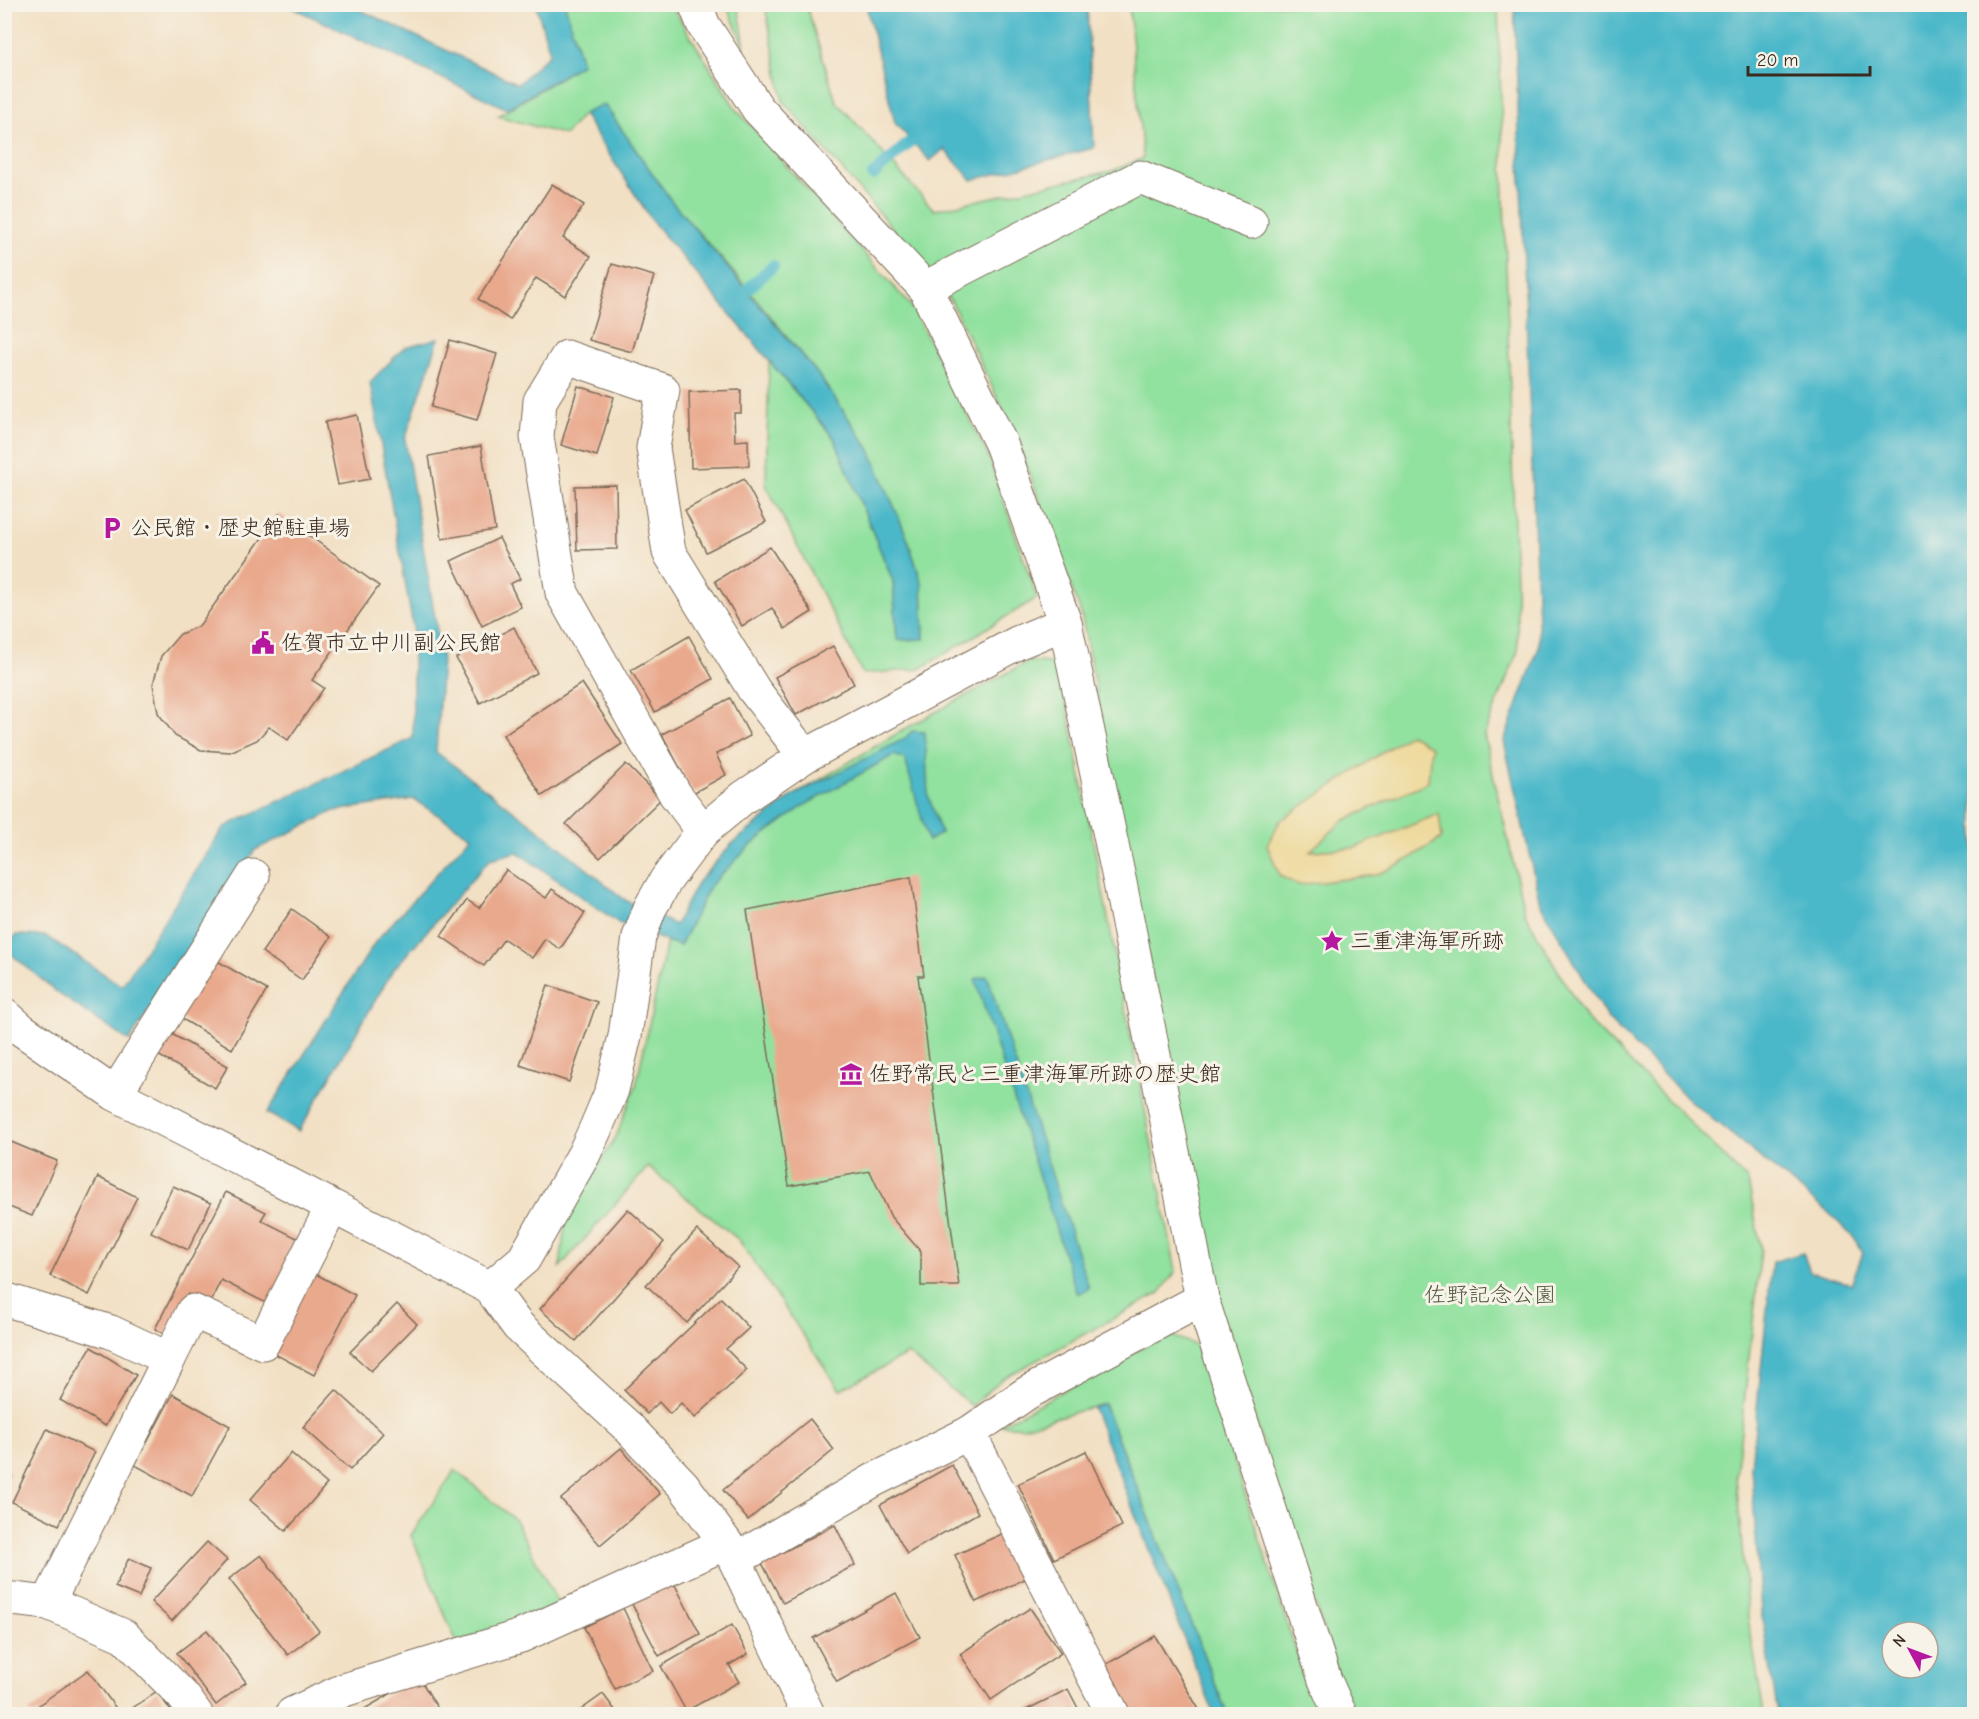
<svg xmlns="http://www.w3.org/2000/svg" width="1979" height="1719" font-family="'Comic Neue','Klee One',sans-serif">
  <style>
    .green { fill: #91e19f; stroke: #66865e; stroke-width: 1.5 }
    .sand { fill: #eeda9e; stroke: #94825e; stroke-width: 1.5 }
    .water { fill: #4cb8c9; stroke: #447174; stroke-width: 1.5; fill-rule: evenodd }
    .lines { fill: none; stroke-linecap: round; stroke-linejoin: round }
    .stream { stroke: #4cb8c9; stroke-width: 12 }
    .building { fill: #e9a98d }
    .minor-casing { stroke: #7b6a58; stroke-width: 35 }
    .minor { stroke: #fff; stroke-width: 33 }
    .labels { text-anchor: middle; dominant-baseline: central; stroke-width: 6; stroke-linejoin: round; paint-order: stroke }
    .poi-label { font-size: 22px; fill: #3b2a1e; stroke: #f7f3e8; text-anchor: start }
    .park-label { font-size: 22px; fill: #50583e; stroke: #f7f3e8 }
  </style>
  <rect width="100%" height="100%" fill="#f7f3e8"/>
  <filter id="ink" filterUnits="userSpaceOnUse"><feTurbulence type="fractalNoise" baseFrequency=".0167" numOctaves="2"/><feDisplacementMap in="SourceGraphic" scale="12" xChannelSelector="R" yChannelSelector="G"/><feConvolveMatrix kernelMatrix="1 2 1 2 8 2 1 2 1" color-interpolation-filters="sRGB"/></filter>
  <filter id="wash" filterUnits="userSpaceOnUse"><feTurbulence type="fractalNoise" baseFrequency=".008" numOctaves="4" result="noise"/><feDisplacementMap in="SourceGraphic" scale="24" xChannelSelector="R" yChannelSelector="G"/><feGaussianBlur stdDeviation="1.35" result="paint"/><feColorMatrix in="noise" values="0 0 0 0 0 0 0 0 0 0 0 0 0 0 0 0 0 1.4 0 .05"/><feComposite in="paint" operator="in"/></filter>
  <g filter="url(#wash)">
    <rect width="100%" height="100%" fill="#f2e0c4"/>
    <g class="green">
      <path d="M565 5H671L736 109 911 306 988 455 1037 598 920 669 863 674 766 485 769 361 834 438 893 581 897 640 924 639 922 584 907 537 869 448 817 373 748 289 673 203 583 114 565 135 498 116 582 64Z"/>
      <path d="M726 5H738L745 46Z"/>
      <path d="M765 5H806L836 101 934 210 1112 171 1143 158 1129 5H1498L1518 651 1484 735 1525 914 1585 1017 1748 1181 1761 1249 1736 1476 1748 1618 1764 1714H1356L1338 1675 1214 1294 1081 613 1015 435 951 301 911 250 783 101Z"/>
      <path d="M1029 661 1059 664 1176 1271 1160 1293 1002 1379 972 1406 908 1354 840 1390 739 1240 648 1167 560 1267 566 1215 616 1137 636 1085 667 941 698 882 732 844 794 795 903 730Z"/>
      <path d="M1168 1334 1197 1346 1309 1691 1320 1714H1227L1104 1404 1023 1427 1000 1425Z"/>
      <path d="M455 1470 515 1520 559 1605 457 1643 411 1535Z"/>
    </g>
    <path class="sand" d="M1410 734 1431 747 1428 782 1343 821 1310 851 1354 848 1439 814 1442 838 1402 863 1376 875 1298 885 1280 876 1267 845 1280 821Z"/>
    <g class="water">
      <path d="M287 5H350L518 84 550 53 536 5H565L582 64 507 109Z"/>
      <path d="M866 5H1087L1094 148 972 180 944 149 930 161 895 123Z"/>
      <path d="M1514 5H1974V1714H1778L1761 1611 1751 1467 1772 1262 1803 1253 1810 1272 1851 1284 1863 1253 1857 1241 1829 1213 1689 1100 1607 1018 1540 903 1504 741 1539 647ZM1892 1632H1928V1668H1892Z"/>
      <path d="M604 104 673 203 817 373 869 448 907 537 922 584 924 639 897 640 893 581 834 438 653 222 583 114Z"/>
      <path d="M439 338 405 439 442 660 436 752 538 829 625 900 675 925 698 882 732 844 794 795 904 739 912 731 925 732 928 795 941 833 928 841 905 759 894 755 805 805 752 844 710 886 680 946 619 923 517 852 490 859 393 970 299 1131 267 1113 376 941 471 836 413 799 334 811 255 850 129 1041 59 994 5 949 16 935 46 936 122 986 224 827 413 738V627L370 382 405 347Z"/>
      <path d="M987 976 1089 1288 1077 1294 975 979Z"/>
      <path d="M1104 1404 1227 1714H1214L1093 1408Z"/>
    </g>
    <g class="lines">
      <g class="stream">
        <path d="M873 175 912 140"/>
        <path d="M748 289 773 266"/>
      </g>
    </g>
    <g id="blocks">
      <g class="building">
        <path d="M552 184 584 205 563 238 591 256 565 296 536 278 510 320 478 299Z"/>
        <path d="M612 264 654 276 632 352 589 340Z"/>
        <path d="M450 340 497 354 477 420 431 407Z"/>
        <path d="M578 386 614 397 597 456 561 445Z"/>
        <path d="M741 390V413H734L735 441 748 440 749 466 691 468 689 392Z"/>
        <path d="M357 415 370 479 338 485 325 422Z"/>
        <path d="M481 446 495 530 442 539 429 456Z"/>
        <path d="M744 479 766 522 706 552 685 510Z"/>
        <path d="M616 485 617 549 577 550 575 486Z"/>
        <path d="M279 514 379 586 312 680 324 688 288 740 269 727 257 740 230 752 201 750 175 736 158 713 153 684 161 656 180 634 199 626Z"/>
        <path d="M499 538 520 579 510 584 521 607 482 626 451 561Z"/>
        <path d="M770 547 812 612 785 629 772 608 742 626 715 581Z"/>
        <path d="M514 627 537 673 480 703 456 658Z"/>
        <path d="M689 636 713 679 655 712 631 670Z"/>
        <path d="M833 646 854 684 796 715 775 677Z"/>
        <path d="M582 683 622 744 542 796 503 735Z"/>
        <path d="M730 698 750 736 716 754 726 775 693 793 662 734Z"/>
        <path d="M626 764 661 799 600 858 566 824Z"/>
        <path d="M506 870 546 898 552 889 585 913 560 949 545 939 532 958 504 939 484 966 441 936 467 900 479 908Z"/>
        <path d="M911 877 924 976H918L959 1286H921V1252L891 1217 870 1171 789 1186 747 910Z"/>
        <path d="M292 909 331 937 302 980 262 952Z"/>
        <path d="M214 959 267 990 232 1049 179 1017Z"/>
        <path d="M548 985 597 1002 569 1082 520 1065Z"/>
        <path d="M168 1032 228 1066 215 1088 156 1054Z"/>
        <path d="M4 1139 57 1161 32 1216 4 1205Z"/>
        <path d="M98 1177 137 1197 89 1295 50 1276Z"/>
        <path d="M173 1186 211 1203 188 1250 151 1232Z"/>
        <path d="M226 1192 266 1212 261 1220 303 1241 270 1305 221 1280 209 1305 188 1294 167 1335 155 1329Z"/>
        <path d="M628 1209 664 1242 576 1341 540 1309Z"/>
        <path d="M697 1230 738 1267 687 1323 646 1285Z"/>
        <path d="M314 1273 355 1295 314 1375 273 1353Z"/>
        <path d="M721 1298 749 1328 726 1349 747 1370 695 1418 681 1403 670 1414 659 1402 647 1414 624 1390Z"/>
        <path d="M397 1304 417 1324 371 1371 350 1352Z"/>
        <path d="M91 1347 136 1375 105 1426 60 1400Z"/>
        <path d="M336 1390 383 1433 350 1470 303 1427Z"/>
        <path d="M173 1394 230 1426 192 1496 135 1465Z"/>
        <path d="M810 1419 834 1450 748 1520 723 1490Z"/>
        <path d="M47 1429 95 1452 59 1525 12 1502Z"/>
        <path d="M621 1448 660 1494 600 1545 561 1499Z"/>
        <path d="M1086 1451 1122 1526 1054 1559 1018 1484Z"/>
        <path d="M291 1453 327 1484 286 1531 250 1500Z"/>
        <path d="M952 1465 978 1513 907 1554 880 1505Z"/>
        <path d="M4 1469 10 1472 4 1483Z"/>
        <path d="M835 1525 855 1565 783 1603 762 1563Z"/>
        <path d="M1004 1533 1025 1579 976 1602 955 1555Z"/>
        <path d="M207 1542 227 1560 172 1621 151 1602Z"/>
        <path d="M261 1555 319 1631 288 1655 229 1579Z"/>
        <path d="M129 1558 151 1568 139 1597 115 1587Z"/>
        <path d="M674 1583 700 1634 659 1656 632 1604Z"/>
        <path d="M896 1593 920 1637 837 1682 813 1638Z"/>
        <path d="M623 1608 653 1671 615 1689 584 1627Z"/>
        <path d="M1030 1608 1061 1653 991 1700 960 1654Z"/>
        <path d="M732 1625 748 1654 729 1665 739 1682 686 1711 661 1666Z"/>
        <path d="M207 1630 246 1682 216 1705 177 1653Z"/>
        <path d="M1155 1636 1200 1711 1194 1714H1128L1100 1668Z"/>
        <path d="M88 1670 120 1714H31L29 1712Z"/>
        <path d="M419 1677 441 1714H363L361 1711Z"/>
        <path d="M1068 1689 1081 1714H1018Z"/>
        <path d="M157 1691 173 1714H124Z"/>
        <path d="M603 1694 618 1714H575Z"/>
      </g>
    </g>
  </g>
  <g filter="url(#ink)">
    <use href="#blocks" fill-opacity="0" stroke="#7b6a58" stroke-width="1.5"/>
    <g class="lines">
      <g class="minor-casing">
        <g id="minor">
          <path d="M695 4 704 26 758 109 925 288 1001 444 1065 623 1120 883 1202 1299"/>
          <path d="M925 288 1140 177 1251 222"/>
          <path d="M703 831 675 794 562 593 537 437 540 401 567 357 663 390 653 448 669 552 754 690 805 756"/>
          <path d="M4 1014 22 1030 115 1094 490 1288 518 1326 629 1428 683 1485 726 1543 735 1560 808 1714"/>
          <path d="M115 1094 253 876"/>
          <path d="M490 1288 524 1259 584 1154 596 1128 612 1090 625 1036 639 937 650 908 666 880 703 831 744 797 805 756 1017 643 1065 623"/>
          <path d="M4 1299 111 1332 169 1359 48 1603"/>
          <path d="M169 1359 193 1311 263 1343 332 1207"/>
          <path d="M969 1433 1113 1714"/>
          <path d="M735 1560 874 1480 969 1433 1027 1393 1202 1299 1325 1680 1340 1714"/>
          <path d="M4 1598 48 1603 124 1636 183 1696 196 1714"/>
          <path d="M292 1714 344 1690 521 1636 726 1543"/>
        </g>
      </g>
      <use href="#minor" class="minor"/>
    </g>
  </g>
  <defs>
    <g id="parking-bare" transform="scale(1.8)"><path d="M-3.5-5.5H1a3.5 3.5 0 0 1 0 7H-1V5.5H-3.5ZM-1-3.4V-.6H.8a1.4 1.4 0 0 0 0-2.8Z" fill="#b5179e" stroke="#f7f3e8" stroke-width="2.5" paint-order="stroke"/></g>
    <g id="civic-bare" transform="scale(1.8)"><path d="M-.6-6.5H3V-4.5H.6V-3L4-1V1h2V6H-6V1h2V-1L-.6-3ZM-1.2 2.5V6h2.4V2.5Z" fill="#b5179e" stroke="#f7f3e8" stroke-width="2.5" paint-order="stroke"/></g>
    <g id="sight-bare" transform="scale(1.8)"><path d="M0-6L1.8-2.2L6-1.7L2.9 1.2L3.7 5.4L0 3.3L-3.7 5.4L-2.9 1.2L-6-1.7L-1.8-2.2Z" fill="#b5179e" stroke="#f7f3e8" stroke-width="2.5" paint-order="stroke"/></g>
    <g id="museum-bare" transform="scale(1.8)"><path d="M0-6L6-3V-2H-6V-3ZM-5-1h2V3h-2ZM-1-1h2V3h-2ZM3-1h2V3H3ZM-6 4H6V6H-6Z" fill="#b5179e" stroke="#f7f3e8" stroke-width="2.5" paint-order="stroke"/></g>
  </defs>
  <g fill-rule="evenodd">
    <use href="#parking-bare" x="112" y="528"/>
    <use href="#civic-bare" x="263" y="643"/>
    <use href="#sight-bare" x="1332" y="941"/>
    <use href="#museum-bare" x="851" y="1074"/>
  </g>
  <g class="labels">
    <g class="poi-label">
      <text x="130" y="528">公民館・歴史館駐車場</text>
      <text x="281" y="643">佐賀市立中川副公民館</text>
      <text x="1350" y="941">三重津海軍所跡</text>
      <text x="869" y="1074">佐野常民と三重津海軍所跡の歴史館</text>
    </g>
    <g class="park-label">
      <text x="1490" y="1295">佐野記念公園</text>
    </g>
  </g>
  <rect width="1979" height="1719" fill="none" stroke="#f7f3e8" stroke-width="24"/>
  <g transform="translate(1910 1650) rotate(311)"><circle r="28" fill="#f7f3e8" stroke="#aca397" stroke-width="1.5"/>
  <path d="M0-4.5L10 22L0 15L-10 22Z" fill="#b5179e"/>
  <text y="-9" font-size="16" font-weight="bold" text-anchor="middle" fill="#3b2a1e">N</text>
  </g>
  <path d="M1748 66v9h122v-9" fill="none" stroke="#3b2a1e" stroke-width="3"/>
  <text x="1757" y="66" font-size="18" fill="#3b2a1e" stroke="#f7f3e8" stroke-width="4.5" paint-order="stroke">20 m</text>
</svg>
